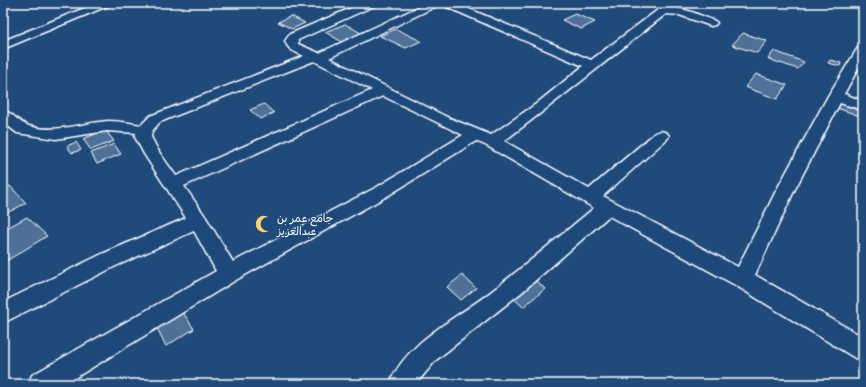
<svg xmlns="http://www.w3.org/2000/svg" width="866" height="387" font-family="'Patrick Hand','Playpen Sans Arabic',sans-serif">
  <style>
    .building { fill: #507197; stroke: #fff }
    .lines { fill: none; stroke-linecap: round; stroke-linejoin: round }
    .minor-casing { stroke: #fff; stroke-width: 3 }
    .minor { fill: #1f4a7a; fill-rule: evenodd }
    .labels { text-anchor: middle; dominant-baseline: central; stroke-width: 3; stroke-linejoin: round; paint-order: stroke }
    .poi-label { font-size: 11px; fill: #fff; stroke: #1f4a7a; text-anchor: start }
  </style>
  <rect width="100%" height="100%" fill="#1f4a7a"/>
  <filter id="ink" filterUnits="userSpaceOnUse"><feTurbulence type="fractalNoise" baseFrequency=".025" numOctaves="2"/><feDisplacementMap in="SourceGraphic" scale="8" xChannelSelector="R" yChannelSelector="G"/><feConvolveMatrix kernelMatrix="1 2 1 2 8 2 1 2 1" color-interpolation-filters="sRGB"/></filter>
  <g filter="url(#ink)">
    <g class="building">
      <path d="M575 14 595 22 581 29 562 20Z"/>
      <path d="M291 16 305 23 292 29 278 22Z"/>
      <path d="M345 24 361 33 342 42 325 32Z"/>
      <path d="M396 29 421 41 406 48 380 36Z"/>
      <path d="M743 33 767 41 757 53 732 45Z"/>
      <path d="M774 51 804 62 798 69 768 59Z"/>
      <path d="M830 60 841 63 840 66 828 63Z"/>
      <path d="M756 74 787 85 777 99 745 87Z"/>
      <path d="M839 103 863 112V117L837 108Z"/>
      <path d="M264 104 274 113 260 119 250 110Z"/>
      <path d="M105 130 114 141 91 150 83 139Z"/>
      <path d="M76 142 81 150 72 153 67 146Z"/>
      <path d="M114 144 121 154 97 164 91 153Z"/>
      <path d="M10 186 26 203 3 215V189Z"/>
      <path d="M27 217 47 236 3 263V230Z"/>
      <path d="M462 275 476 288 461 300 447 287Z"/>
      <path d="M532 277 545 289 523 307 509 294Z"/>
      <path d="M182 311 194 329 166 346 156 326Z"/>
    </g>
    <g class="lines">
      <g class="minor-casing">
        <g id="minor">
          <path d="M97 3H111L110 5 3 49V41Z"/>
          <path d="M363 3H377L376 5 298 40V44L319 53 427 3H455L591 60 659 9C678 4 697 14 715 21L717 23 715 25 711 26 679 15 666 14C612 56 559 100 504 141L589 189 655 133 661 131 667 133 669 136 667 139 603 196 738 267 776 191 828 96 859 46 863 45V60L844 94 863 101V110L840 103 794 191 755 275 863 337V361L855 358 735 285 609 216 522 292 436 360 416 384H389C408 340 456 319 492 291 527 264 560 236 594 208L487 146 476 141 389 195 236 280 65 384H28L32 375 216 271 194 231 116 266 3 323V302L102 254 186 218 144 154 135 137 136 133 107 131 56 139 17 133 3 122V110C13 113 19 123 29 126 55 134 81 123 108 121 119 121 130 123 141 125L150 116 304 56C295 52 288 50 285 41L290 34ZM441 4 442 5 583 66 536 104 491 135 447 117 329 58ZM314 61 372 90 176 176 159 152 151 137 152 131 160 122ZM383 96 463 135 377 187 233 262 205 216 184 186Z"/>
        </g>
      </g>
      <use href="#minor" class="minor"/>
    </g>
  </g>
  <defs>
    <g id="mosque-bare" transform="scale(1.38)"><path d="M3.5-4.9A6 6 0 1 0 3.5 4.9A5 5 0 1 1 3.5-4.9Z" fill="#ffd166" stroke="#1f4a7a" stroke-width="2.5" paint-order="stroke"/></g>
  </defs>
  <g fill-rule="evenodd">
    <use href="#mosque-bare" x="264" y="224"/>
  </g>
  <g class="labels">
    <g class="poi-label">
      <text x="277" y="218">جامع عمر بن<tspan x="277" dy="13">عبدالعزيز</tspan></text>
    </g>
  </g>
  <rect width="866" height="387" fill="none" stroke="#1f4a7a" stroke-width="16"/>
  <rect x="8" y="8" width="850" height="371" fill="none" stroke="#fff" stroke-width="1.5" filter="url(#ink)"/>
</svg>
